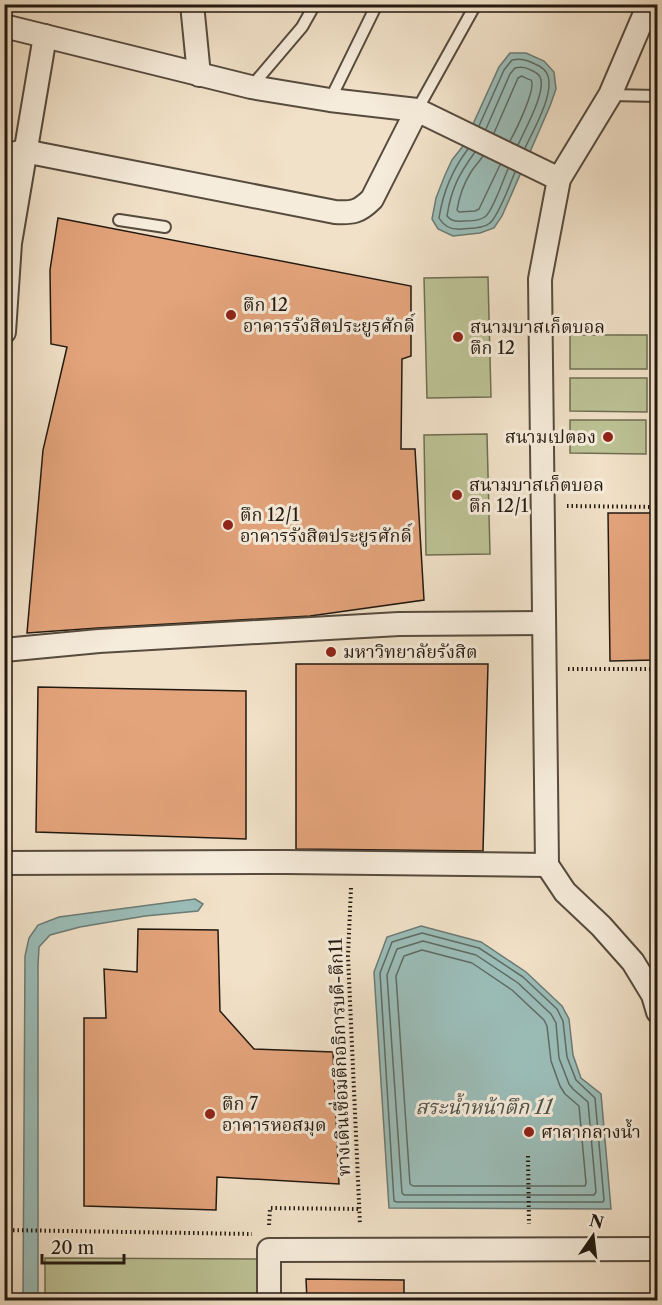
<svg xmlns="http://www.w3.org/2000/svg" width="662" height="1305" font-family="'Libre Caslon Text','Noto Serif Thai',serif">
  <style>
    .green { fill: #bcc295; stroke: #6f6e52; stroke-width: 1.5 }
    .water { fill: #9bbdb8; stroke: #6b7b75; stroke-width: 1.5 }
    .lines { fill: none; stroke-linecap: round; stroke-linejoin: round }
    .shore { stroke: #5e6b64; stroke-width: 1.5 }
    .building { fill: #e3a37b; stroke: #221910; stroke-width: 1.5 }
    .service-casing { stroke: #564b3e; stroke-width: 14 }
    .minor-casing { stroke: #564b3e; stroke-width: 26 }
    .path { stroke: #221910; stroke-width: 4; stroke-dasharray: 1.5 3; stroke-linecap: butt }
    .service { stroke: #f6ecdb; stroke-width: 10 }
    .minor { stroke: #f6ecdb; stroke-width: 22 }
    .poi-dot { fill: #8f2418; stroke: #f6ecdb; stroke-width: 2 }
    .labels { text-anchor: middle; dominant-baseline: central; stroke-width: 6; stroke-linejoin: round; paint-order: stroke }
    .poi-label { font-size: 18px; fill: #221910; stroke: #f6ecdb; text-anchor: start }
    .street-label { font-size: 18px; fill: #221910; stroke: #f6ecdb }
    .water-label { font-size: 20px; font-style: italic; fill: #4c524b; stroke: #f6ecdb }
  </style>
  <rect width="100%" height="100%" fill="#f1e1c8"/>
  <filter id="stains"><feTurbulence type="fractalNoise" baseFrequency=".00333" numOctaves="4"/><feColorMatrix values="0 0 0 0 .2 0 0 0 0 .09 0 0 0 0 .02 0 0 0 .5 -.17"/></filter>
  <radialGradient id="worn" r=".72"><stop offset=".6" stop-color="#630" stop-opacity="0"/><stop offset="1" stop-color="#630" stop-opacity=".3"/></radialGradient>
  <g class="green">
    <path d="M488 277 491 397 427 398 424 278Z"/>
    <rect x="570" y="335" width="77" height="34"/>
    <path d="M570 378H647V412L570 411Z"/>
    <path d="M570 420H646V454L570 453Z"/>
    <path d="M487 434 490 554 426 555 424 435Z"/>
    <path d="M45 1258 259 1259 260 1300H45Z"/>
  </g>
  <g class="water">
    <path d="M510 53H526L544 61 554 72 556 89 550 106 502 216 494 228 480 233 453 236 438 229 432 219 436 198 445 175 452 160 463 146 499 67Z"/>
    <path d="M195 899 203 904 198 911 145 916 80 927 50 935 39 947 38 966V1300H23L25 956 29 938 38 925 59 917Z"/>
    <path d="M421 926 481 942 526 972 562 1006 569 1019 573 1055 581 1078 601 1094 611 1209 389 1208 374 972 387 937Z"/>
  </g>
  <g class="lines">
    <g class="shore">
      <path d="M479 126 504 70 512 60C521 58 527 60 535 64 540 66 546 70 548 76 554 95 533 131 525 148"/>
      <path d="M486 129 510 74 515 68C522 66 527 68 533 71 535 72 539 75 540 77 547 91 524 131 518 145"/>
      <path d="M494 133 518 78 522 76C523 77 530 80 531 80 537 88 515 132 510 141"/>
      <path d="M468 149C452 170 443 192 439 218 444 227 452 230 462 229 471 228 483 229 490 223 499 215 510 184 515 172"/>
      <path d="M475 152C459 174 451 189 447 216 451 221 456 222 463 221 471 221 480 221 486 216 494 208 503 180 508 169"/>
      <path d="M483 156C479 162 474 167 471 172 464 183 459 198 457 210L459 212 475 211 479 209 500 165"/>
      <path d="M422 933 479 948 523 977 557 1009 563 1021 567 1057 576 1080 595 1098 604 1200 603 1202H397L394 1201 380 973 392 942Z"/>
      <path d="M423 941 476 955 518 983 551 1014 556 1023 559 1058 569 1084 573 1089 588 1102 596 1192 594 1195H404L402 1193 387 975 397 949Z"/>
      <path d="M422 950 472 963 512 990 544 1020 547 1026 551 1061 560 1086 565 1094 579 1106 586 1183 585 1186H413L410 1184 396 976 404 956Z"/>
    </g>
  </g>
  <g class="building">
    <path d="M58 218 411 286V356L402 359 401 449H415L424 600 310 616 98 628 27 633 43 450 67 347 51 344 50 270Z"/>
    <path d="M608 513H657V660L610 661Z"/>
    <path d="M296 664H488L483 851 296 849Z"/>
    <path d="M38 687 246 691V839L36 832Z"/>
    <path d="M138 929 218 930 220 1011 254 1049 333 1052 339 1184 217 1177 216 1210 84 1206V1018H106L104 969 137 972Z"/>
    <path d="M306 1279 404 1280V1300H307Z"/>
  </g>
  <g class="lines">
    <g class="service-casing">
      <g id="service">
        <path d="M251 87 302 27 315 4"/>
        <path d="M610 95 658 96"/>
        <path d="M330 100 377 4"/>
        <path d="M417 110 476 4"/>
        <path d="M119 220 165 227"/>
      </g>
    </g>
    <g class="minor-casing">
      <g id="minor">
        <path d="M192 4 199 75"/>
        <path d="M649 4 610 95 559 179 540 279 547 865 565 892 601 926 633 962 653 995 658 1012"/>
        <path d="M4 26 251 87 330 100 417 110 559 179"/>
        <path d="M4 156 24 151 335 212C353 213 359 212 372 199L417 110"/>
        <path d="M4 332 10 243 45 36"/>
        <path d="M4 650 99 641 399 624 544 623"/>
        <path d="M4 863 286 862 547 865"/>
        <path d="M269 1300V1250L658 1249"/>
      </g>
    </g>
    <g class="path">
      <path d="M567 506 658 507"/>
      <path d="M568 669H658"/>
      <path d="M351 888 348 956 360 1225"/>
      <path d="M528 1156 529 1224"/>
      <path d="M269 1225 270 1208 359 1209"/>
      <path d="M4 1230 252 1234"/>
    </g>
    <use href="#service" class="service"/>
    <use href="#minor" class="minor"/>
  </g>
  <g class="poi-dot">
    <circle cx="231" cy="315" r="6"/>
    <circle cx="458" cy="337" r="6"/>
    <circle cx="608" cy="437" r="6"/>
    <circle cx="457" cy="495" r="6"/>
    <circle cx="228" cy="525" r="6"/>
    <circle cx="331" cy="652" r="6"/>
    <circle cx="210" cy="1114" r="6"/>
    <circle cx="529" cy="1132" r="6"/>
  </g>
  <g class="labels">
    <g class="poi-label">
      <text x="243" y="305">ตึก 12<tspan x="243" dy="21">อาคารรังสิตประยูรศักดิ์</tspan></text>
      <text x="470" y="327">สนามบาสเก็ตบอล<tspan x="470" dy="21">ตึก 12</tspan></text>
      <text x="596" y="437" text-anchor="end">สนามเปตอง</text>
      <text x="469" y="485">สนามบาสเก็ตบอล<tspan x="469" dy="21">ตึก 12/1</tspan></text>
      <text x="240" y="515">ตึก 12/1<tspan x="240" dy="21">อาคารรังสิตประยูรศักดิ์</tspan></text>
      <text x="343" y="652">มหาวิทยาลัยรังสิต</text>
      <text x="222" y="1104">ตึก 7<tspan x="222" dy="21">อาคารหอสมุด</tspan></text>
      <text x="541" y="1132">ศาลากลางน้ำ</text>
    </g>
    <g class="street-label">
      <text transform="translate(340 1057) rotate(-92)">ทางเดินเชื่อมตึกอธิการบดี-ตึก11</text>
    </g>
    <g class="water-label">
      <text x="484" y="1107">สระน้ำหน้าตึก 11</text>
    </g>
  </g>
  <rect width="662" height="1305" fill="none" stroke="#f1e1c8" stroke-width="24"/>
  <rect x="6" y="6" width="650" height="1293" fill="none" stroke="#221910" stroke-width="3"/>
  <rect x="12" y="12" width="638" height="1281" fill="none" stroke="#221910" stroke-width="1.5"/>
  <g transform="translate(593 1236) rotate(14)" stroke="#f6ecdb" stroke-width="4.5" paint-order="stroke">
  <path d="M0-4.5L10 22L0 15L-10 22Z" fill="#221910"/>
  <text y="-9" font-size="16" font-weight="bold" text-anchor="middle" fill="#221910">N</text>
  </g>
  <path d="M42 1254v9h82v-9" fill="none" stroke="#221910" stroke-width="3"/>
  <text x="51" y="1254" font-size="18" fill="#221910" stroke="#f6ecdb" stroke-width="4.5" paint-order="stroke">20 m</text>
  <rect width="100%" height="100%" filter="url(#stains)"/>
  <rect width="100%" height="100%" fill="url(#worn)"/>
</svg>
